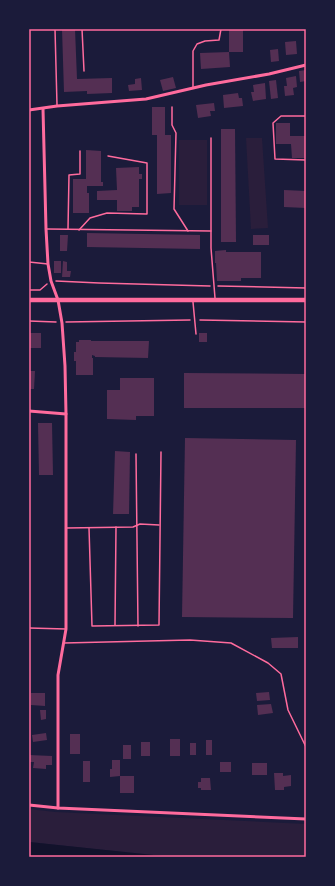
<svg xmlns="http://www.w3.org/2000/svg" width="335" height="886" font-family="Barlow,sans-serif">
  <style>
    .green { fill: #2a1e3b }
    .water { fill: #12122b }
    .building { fill: #542f53 }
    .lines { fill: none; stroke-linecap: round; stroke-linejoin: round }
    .path { stroke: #ff6b9d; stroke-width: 1.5 }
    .service { stroke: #ff6b9d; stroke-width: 1.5 }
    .minor { stroke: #ff6b9d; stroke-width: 3 }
    .secondary { stroke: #ff6b9d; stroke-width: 4.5 }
    .neatline { fill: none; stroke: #ff6b9d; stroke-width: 1.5 }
  </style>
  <rect width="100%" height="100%" fill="#1b1b3a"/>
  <g class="green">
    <path d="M246 138H262L268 228 251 229Z"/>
    <rect x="179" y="140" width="28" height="65"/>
    <path d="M29 809 55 812 306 824V857H172L29 842Z"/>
  </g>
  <path class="water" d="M29 842 172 857H29Z"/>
  <g class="building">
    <path d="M62 29H75L77 79 112 78V93L87 94V91L64 92Z"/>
    <rect x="229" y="29" width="14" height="23"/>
    <path d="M296 41 297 54 286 55 285 42Z"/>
    <path d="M278 49 279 61 271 62 270 50Z"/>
    <path d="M229 52 230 67 201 69 200 53Z"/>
    <path d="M306 70V81L300 82 299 71Z"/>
    <path d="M296 76 297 87 293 88 294 95 285 96 284 86H287L286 78Z"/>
    <path d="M173 77 176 88 163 91 160 80Z"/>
    <path d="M141 78 142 90 129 91 128 85 135 84V79Z"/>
    <path d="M276 80 278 98 271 99 269 81Z"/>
    <path d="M265 83 266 99 253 101 251 92H254L253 85Z"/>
    <path d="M238 93 239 98H242L243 106 224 108 223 95Z"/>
    <path d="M214 103 215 111H210L211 116 198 118 196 105Z"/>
    <path d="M152 107H165V135H171V193L157 194V135H152Z"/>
    <path d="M276 123H290V136H306V158H292L291 144H276Z"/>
    <path d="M221 129H235L236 242H221Z"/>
    <path d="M86 150 101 151V182H103V186H87V193H89V213H73V179H86Z"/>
    <path d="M139 167V174H142V179H139V207H132V211H117V200H97V191L117 190 116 168Z"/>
    <path d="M284 190 306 191V208L284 207Z"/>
    <path d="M87 233 200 235V249L87 247Z"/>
    <path d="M60 235H68L67 251H60Z"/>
    <rect x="253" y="235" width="16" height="10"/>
    <path d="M226 250V252H261V278H241V281H217L216 263H215V251Z"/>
    <rect x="54" y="261" width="7" height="12"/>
    <path d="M63 261 67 262V271H71L70 277H62Z"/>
    <rect x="29" y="333" width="12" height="15"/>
    <rect x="199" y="333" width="8" height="9"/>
    <path d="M79 340H91V341H149L148 358 95 357V356L92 355V358H93V375H76V361H74V352H76V342H79Z"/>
    <path d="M29 371H35L34 389H29Z"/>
    <path d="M184 373 306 374V408H184Z"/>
    <path d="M120 378H154V416H136V420L107 419V390H120Z"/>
    <path d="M38 423H52L53 475H39Z"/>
    <path d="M185 438 296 440 293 618 182 617Z"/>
    <path d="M115 451 130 452 129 514H113Z"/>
    <path d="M298 637V648H272L271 638Z"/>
    <path d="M269 692 270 700 257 701 256 693Z"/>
    <path d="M31 693H45V706L31 705Z"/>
    <path d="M271 704 273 713 258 715 257 705Z"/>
    <path d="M40 710H46V719L41 720Z"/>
    <path d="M46 733 47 740 33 742 32 735Z"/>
    <rect x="70" y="734" width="10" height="20"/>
    <rect x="170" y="739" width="10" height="17"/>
    <rect x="206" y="740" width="6" height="15"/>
    <rect x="141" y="742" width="9" height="14"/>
    <rect x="190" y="743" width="6" height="12"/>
    <rect x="123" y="745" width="8" height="14"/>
    <path d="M29 755 52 756V765H46V769L33 768 34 762H29Z"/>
    <path d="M112 760H120V776L110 777V769H112Z"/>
    <rect x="83" y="761" width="7" height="21"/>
    <rect x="220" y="762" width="11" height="10"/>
    <rect x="252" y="763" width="15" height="12"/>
    <path d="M274 773H283V776L291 775V786L284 787V790H275Z"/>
    <rect x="120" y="776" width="14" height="17"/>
    <path d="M201 778H210L211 790H201V788H198V782H201Z"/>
  </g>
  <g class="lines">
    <g class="path">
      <path d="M56 281 99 283 210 286"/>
      <path d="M218 286 306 288"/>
      <path d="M29 290H40L47 284"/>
      <path d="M200 320 306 322"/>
      <path d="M29 321 56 322"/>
      <path d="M66 322 190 320"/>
    </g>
    <g class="service">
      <path d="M55 29 57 105"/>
      <path d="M82 29 84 71"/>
      <path d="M193 87V51L197 44 205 41 219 40 221 29"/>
      <path d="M172 107V125L176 133 174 209 188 231"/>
      <path d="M306 116H281L273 123 275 159 306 160"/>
      <path d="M211 138V248L215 298"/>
      <path d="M47 229 211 231"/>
      <path d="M68 229 69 175 80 174V151"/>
      <path d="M79 230 90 218 107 213 147 214V163L108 156"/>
      <path d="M29 262 48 264"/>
      <path d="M193 302 196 334"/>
      <path d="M136 454 138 626"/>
      <path d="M66 528 133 527 140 524 159 525"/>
      <path d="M89 528 92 626 159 625 161 452"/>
      <path d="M115 625 116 527"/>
      <path d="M29 628 66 629"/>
      <path d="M64 643 190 640 231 643 268 663 281 674 288 710 306 747"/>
    </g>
    <g class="minor">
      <path d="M43 109 46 229 48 264 51 281 58 300 62 323 65 366 66 414V629L58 675V808"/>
      <path d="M29 110 57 106 146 99 206 85 269 74 306 65"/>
      <path d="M29 411 66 414"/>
      <path d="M29 805 58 808 306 819"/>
    </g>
    <path class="secondary" d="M29 300H306"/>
  </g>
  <rect width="335" height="886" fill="none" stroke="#1b1b3a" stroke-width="60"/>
  <rect x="30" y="30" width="275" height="826" class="neatline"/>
</svg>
